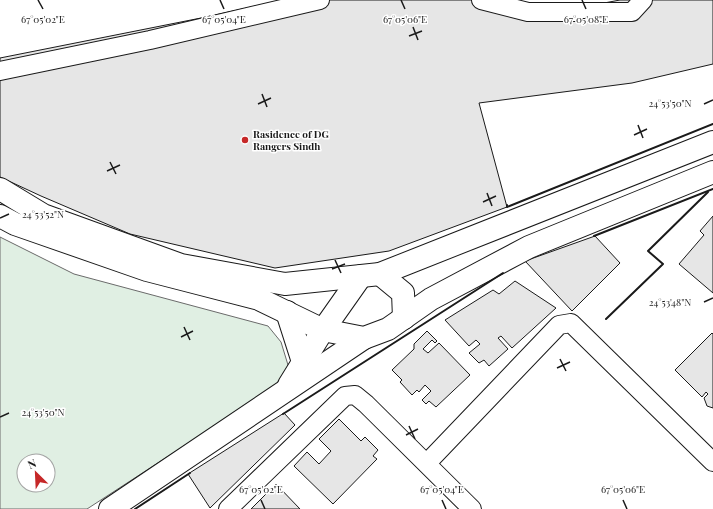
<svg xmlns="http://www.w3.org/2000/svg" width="713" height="509" font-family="'Playfair Display',serif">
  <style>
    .green { fill: #e0efe3; stroke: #6a6a6a; fill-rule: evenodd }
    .building { fill: #e6e6e6; stroke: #1a1a1a }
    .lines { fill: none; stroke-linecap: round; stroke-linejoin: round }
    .street-casing { stroke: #1a1a1a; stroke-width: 20 }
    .secondary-casing { stroke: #1a1a1a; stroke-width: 24 }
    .street { stroke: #fff; stroke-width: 18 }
    .secondary { stroke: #fff; stroke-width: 22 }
    .wall { stroke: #1a1a1a; stroke-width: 2 }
    .ticks { fill: none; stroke: #1a1a1a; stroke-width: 1.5 }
    .poi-dot { fill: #c62828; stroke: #fff; stroke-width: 1.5 }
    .labels { text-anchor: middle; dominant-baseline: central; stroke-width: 3; stroke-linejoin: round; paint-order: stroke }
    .poi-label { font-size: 10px; font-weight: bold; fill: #1a1a1a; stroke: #fff; text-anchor: start }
    .ticks-label { font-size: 10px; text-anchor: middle; fill: #1a1a1a; stroke: #fff; stroke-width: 3; stroke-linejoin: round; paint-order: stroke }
  </style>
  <rect width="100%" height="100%" fill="#fff"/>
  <path class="green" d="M0 237 74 274 268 326 281 342 288 365 281 383 87 509H0ZM24 461H48V485H24Z"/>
  <g class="building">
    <path d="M283 0H512L536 5 588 6 620 0H713V64L632 83 479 103 507 207 389 251 275 268 130 234 41 196 0 177V58L206 17Z"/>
    <path d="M713 216V293L679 264 704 235 700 231Z"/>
    <path d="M595 236 620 263 572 311 525 261Z"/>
    <path d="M515 281 556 308 512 348 501 336 498 338 508 349 489 366 484 360 479 363 469 353 480 344 476 340 469 346 445 320 493 290 499 294Z"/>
    <path d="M427 331 437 341 435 343 432 340 423 349 428 353 439 343 470 375 436 407 429 401 426 404 422 400 431 391 425 385 419 392 417 390 412 395 400 382 402 380 392 370 414 349V344Z"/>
    <path d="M712 333 713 334V408L707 406 704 398 708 394 706 392 702 397 675 370Z"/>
    <path d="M284 413 295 425 210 508 188 474Z"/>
    <path d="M339 419 361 441 365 437 378 450 373 456 377 459 333 504 294 466 307 452 319 464 331 451 319 439Z"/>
    <path d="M276 484 300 509H251Z"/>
  </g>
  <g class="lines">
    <g class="street-casing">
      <g id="street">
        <path d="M481 0 528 12H632L643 0"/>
        <path d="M0 71 150 40 320 0"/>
        <path d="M427 463 559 325 571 323 713 462"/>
        <path d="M228 509 345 396 355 395 366 404 472 509"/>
      </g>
    </g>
    <g class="secondary-casing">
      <g id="secondary">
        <path d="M0 189 43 215 181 265 285 284 380 274 713 142"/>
        <path d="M0 216 15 224 147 270 259 299 323 330 364 338 388 329 431 299 529 247 713 172"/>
        <path d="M380 274 403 293 404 318"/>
        <path d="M287 312 303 362"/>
        <path d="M289 385 323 330 361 276"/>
        <path d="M110 509 364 338"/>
      </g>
    </g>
    <use href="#street" class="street"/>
    <use href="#secondary" class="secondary"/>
    <g class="wall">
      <path d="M507 205V207L713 124"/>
      <path d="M594 236 713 189"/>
      <path d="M606 319 663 264 648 251 708 192"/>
      <path d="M283 414 503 273"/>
      <path d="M135 509 190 473"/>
    </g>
  </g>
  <path class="ticks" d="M38 0 43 9M220 0 224 9M401 0 405 9M582 0 586 9M413 27 418 40M409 36 422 31M262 94 267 107M258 104 271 98M704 104 713 100M638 125 643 138M634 135 647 129M110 162 116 174M107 171 120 165M487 193 492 206M483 202 496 196M0 218 9 214M335 260 341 273M332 269 345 264M704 302 713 298M184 327 190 340M181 337 193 331M560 359 566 371M557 368 570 362M0 417 9 413M409 426 415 439M406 435 418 429M261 500 265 509M442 500 446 509M623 500 627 509"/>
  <circle class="poi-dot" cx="245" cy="140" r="4"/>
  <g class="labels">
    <g class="poi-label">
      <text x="253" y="134">Rasidence of DG<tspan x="253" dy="12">Rangers Sindh</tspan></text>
    </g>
  </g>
  <g class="ticks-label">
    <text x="43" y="23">67°05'02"E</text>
    <text x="224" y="23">67°05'04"E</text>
    <text x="405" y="23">67°05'06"E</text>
    <text x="586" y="23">67°05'08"E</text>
    <text x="670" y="107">24°53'50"N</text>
    <text x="43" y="218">24°53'52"N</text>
    <text x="670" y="306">24°53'48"N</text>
    <text x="43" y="416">24°53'50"N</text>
    <text x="261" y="493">67°05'02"E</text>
    <text x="442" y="493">67°05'04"E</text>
    <text x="623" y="493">67°05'06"E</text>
  </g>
  <g transform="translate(36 473) rotate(336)"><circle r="19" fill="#ffffff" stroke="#a3a3a3"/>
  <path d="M0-3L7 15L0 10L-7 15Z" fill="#c62828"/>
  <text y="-6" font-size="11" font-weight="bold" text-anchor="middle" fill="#1a1a1a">N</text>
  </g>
</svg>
